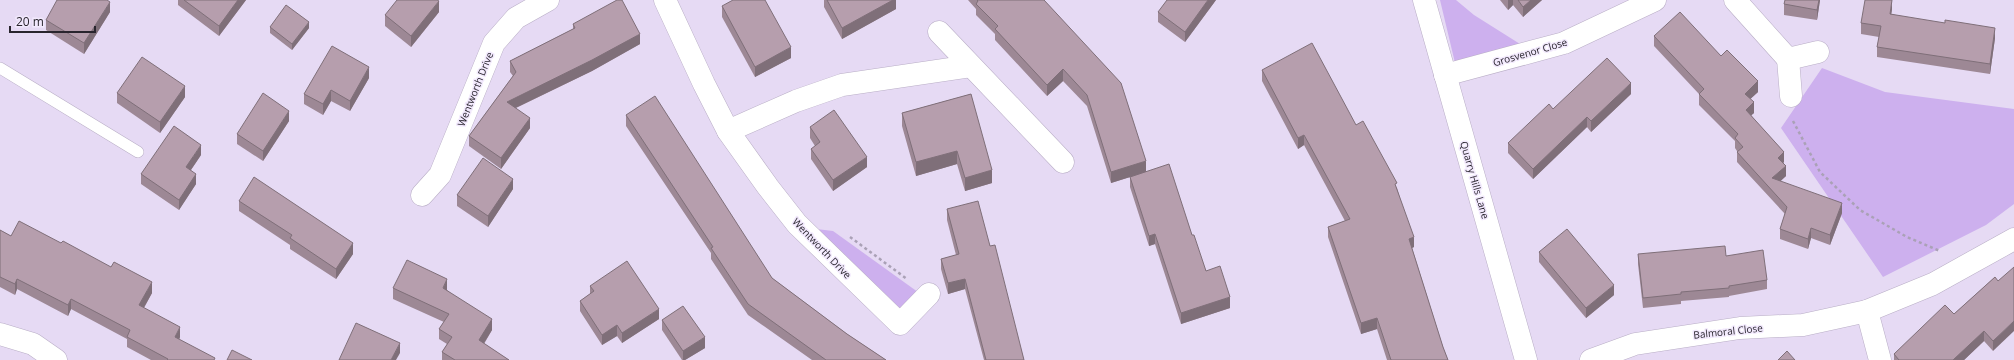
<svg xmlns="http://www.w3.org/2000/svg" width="2014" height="360" font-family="'Open Sans',sans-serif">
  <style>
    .green { fill: #cdb0ee }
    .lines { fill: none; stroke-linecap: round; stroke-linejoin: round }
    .service-casing { stroke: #b9aec6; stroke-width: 12 }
    .minor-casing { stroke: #b9aec6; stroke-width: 23 }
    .path { stroke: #aaa1b6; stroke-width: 2.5; stroke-dasharray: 3 3; stroke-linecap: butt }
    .service { stroke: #fff; stroke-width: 11 }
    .minor { stroke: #fff; stroke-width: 22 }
    .wall { fill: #9d8895 }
    .shaded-wall { fill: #7f6f79 }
    .building { fill: #b69ead; stroke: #7f6f79 }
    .labels { text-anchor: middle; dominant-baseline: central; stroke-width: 3; stroke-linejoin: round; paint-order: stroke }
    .street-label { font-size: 10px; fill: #29252e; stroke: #f2e9fd }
  </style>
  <rect width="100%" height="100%" fill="#e6daf4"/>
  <g class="green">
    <path d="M1440 0H1456L1474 15 1528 49 1456 67Z"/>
    <path d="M1822 68 1885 92 2014 109V204L1986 225 1883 277 1781 128Z"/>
    <path d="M808 228 833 231 922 295 900 316Z"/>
  </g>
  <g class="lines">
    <g class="service-casing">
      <path id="service" d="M0 68 138 152"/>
    </g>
    <g class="minor-casing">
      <g id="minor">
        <path d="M665 0 704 84 728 131 768 187 797 224 900 324 929 294"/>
        <path d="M1424 0 1526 360"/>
        <path d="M1735 0 1788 59 1818 52"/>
        <path d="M939 32 1063 162"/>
        <path d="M1788 59 1791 96"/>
        <path d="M1445 75 1564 43 1655 0"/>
        <path d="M728 131 796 101 842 85 971 66"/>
        <path d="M422 195 440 175 494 43 516 18 548 0"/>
        <path d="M1867 311 1880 360"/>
        <path d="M0 334 33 344 56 360"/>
        <path d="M1591 360 1635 344 1740 328 1803 325 1867 311 1933 284 2014 239"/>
      </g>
    </g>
    <g class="path">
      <path d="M1793 121 1820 172 1860 210 1907 237 1940 251"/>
      <path d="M850 237 907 279"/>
    </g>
    <use href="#service" class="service"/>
    <use href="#minor" class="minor"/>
  </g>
  <g class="wall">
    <path d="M178 0H246L219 36 178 5Z"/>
    <path d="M824 0H896V9L842 39 824 7Z"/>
    <path d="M968 0H1044L1146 172 1192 235 1206 271 1230 308 1181 324 1155 244 1149 246 1130 187V177L1111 183 1087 106 1063 81 1047 96 995 40V34L976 15V9Z"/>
    <path d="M1216 0 1185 42 1158 22V12Z"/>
    <path d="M1500 0H1542L1523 17 1513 5 1508 10Z"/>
    <path d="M1785 0H1820L1817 20 1784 15V4Z"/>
    <path d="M722 6 791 58 755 77 722 17Z"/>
    <path d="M1892 9 1891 14 1995 38 1990 74 1877 57V47L1879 37 1861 34V23Z"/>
    <path d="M110 12 84 54 46 30V20Z"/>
    <path d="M439 12 411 47 385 26V15Z"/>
    <path d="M573 24 640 44 592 71 516 108 530 128 501 169 469 146V136L513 76 510 72V61L573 29Z"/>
    <path d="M270 27 309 28 292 50 270 33Z"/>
    <path d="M1654 36 1721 56 1758 92 1750 99 1754 113 1751 115 1784 162 1783 163 1786 176 1780 181 1842 213 1830 245 1811 238 1808 249 1780 239V229L1785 214 1737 162V151L1735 148V141L1699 105V94L1654 46Z"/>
    <path d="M1262 70 1356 125 1397 188 1414 247 1412 248 1443 347 1448 360H1387L1377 329 1361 334 1328 237V227L1345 221 1304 145 1298 149 1262 81Z"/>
    <path d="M369 78 350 111 331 101 323 115 304 104V94Z"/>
    <path d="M117 93 185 97 160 133 117 103Z"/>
    <path d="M971 94 992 183 965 191 957 164 916 176 902 126V113Z"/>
    <path d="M1631 94 1591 132 1587 127 1533 179 1508 153V143L1553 109Z"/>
    <path d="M626 115 772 278 847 334 886 360H812L748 315 711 259V253L626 126Z"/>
    <path d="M289 121 263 161 237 144V134Z"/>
    <path d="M810 127 867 167 833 191 811 159V149L815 146 810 138Z"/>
    <path d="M201 155 191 170 196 184 179 210 141 184V174Z"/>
    <path d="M513 189 488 227 457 206V195Z"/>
    <path d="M239 201 353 254 336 279 290 249V245L239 211Z"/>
    <path d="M947 209 990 246 1024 360H984L965 289 948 294 941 269V259L956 255 947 220Z"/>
    <path d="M0 230 11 236 152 293 144 308 180 337 179 340 215 360H151L127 347V339L71 309 68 316 17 289 15 295 0 287Z"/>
    <path d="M1539 252 1614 295 1586 318 1539 262Z"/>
    <path d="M1638 254 1726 256 1767 280V289L1729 296V297L1681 301V304L1643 308 1638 264Z"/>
    <path d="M1995 277 1993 351 1984 341 1964 360H1894V354L1954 314Z"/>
    <path d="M590 286 659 319 622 343 617 336 602 345 580 311V301L590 294Z"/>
    <path d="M393 288 447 290 492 330 484 344 509 360H442V352L447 344 439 339V329L444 322 393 299Z"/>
    <path d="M662 320 705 348 685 360H682L662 330Z"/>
  </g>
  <g class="shaded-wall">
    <path d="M238 0H246L219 36V26Z"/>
    <path d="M893 0H896V9L842 39V28Z"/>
    <path d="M1208 0H1216L1185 42V32Z"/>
    <path d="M1508 0H1513V5L1508 10Z"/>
    <path d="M1531 0H1542L1523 17V7Z"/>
    <path d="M1819 0H1820L1817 20V10Z"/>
    <path d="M1892 0V9L1890 24V14Z"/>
    <path d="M439 1V12L411 47V36Z"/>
    <path d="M110 2V12L84 54V43Z"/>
    <path d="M309 22V28L292 50V44Z"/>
    <path d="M1995 28V38L1990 74V64Z"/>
    <path d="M640 34V44L592 71 507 112V102Z"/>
    <path d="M791 47V58L755 77V67Z"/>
    <path d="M369 67V78L350 111V101Z"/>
    <path d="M1063 69V81L1047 96V85Z"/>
    <path d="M1758 81V92L1745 104V94Z"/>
    <path d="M1631 83V94L1591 132V121Z"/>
    <path d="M185 86V97L160 133V122Z"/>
    <path d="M331 90V101L323 115V104Z"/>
    <path d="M1754 102V113L1746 120V110Z"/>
    <path d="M289 111V121L263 161V151Z"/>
    <path d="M1587 117V127L1533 179V169Z"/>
    <path d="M530 118V128L501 169V158Z"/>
    <path d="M1304 135V145L1298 149V138Z"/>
    <path d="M201 145V155L186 177V167Z"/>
    <path d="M957 151V164L916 176V162Z"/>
    <path d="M1784 152V162L1778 168V158Z"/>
    <path d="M867 157V167L833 191V180Z"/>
    <path d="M1146 161V172L1111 183V172Z"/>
    <path d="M1786 166V176L1772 189V178Z"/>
    <path d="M992 170V183L965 191V178Z"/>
    <path d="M196 174V184L179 210V200Z"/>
    <path d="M513 179V189L488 227V216Z"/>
    <path d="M1842 203V213L1830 245V235Z"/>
    <path d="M1811 228V238L1808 249V239Z"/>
    <path d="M1155 234V244L1149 246V236Z"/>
    <path d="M1414 237V247L1409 249V239Z"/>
    <path d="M353 243V254L336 279V269Z"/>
    <path d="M17 279V289L15 295V284Z"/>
    <path d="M447 279V290L443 298V288Z"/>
    <path d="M965 279V289L948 294V283Z"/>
    <path d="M152 282V293L139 316V305Z"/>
    <path d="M1614 285V295L1586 318V308Z"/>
    <path d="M1230 297V308L1181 324V313Z"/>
    <path d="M71 299V309L68 316V305Z"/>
    <path d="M659 309V319L622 343V333Z"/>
    <path d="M1377 318V329L1361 334V323Z"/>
    <path d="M492 319V330L479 351V340Z"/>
    <path d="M2014 321V331L1993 351V341Z"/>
    <path d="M617 325V336L602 345V335Z"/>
    <path d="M180 327V337L175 348V337Z"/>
    <path d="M1984 331V341L1964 360H1953Z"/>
    <path d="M705 337V348L685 360H683V351Z"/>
    <path d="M400 343V353L396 360H391Z"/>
  </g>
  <g class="building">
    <path d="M57 0H107L110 2 84 43 46 20Z"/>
    <path d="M184 0H238L219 26Z"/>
    <path d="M397 0H437L439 1 411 36 385 15Z"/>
    <path d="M617 0H622L640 34 592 60 507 102 530 118 501 158 469 136 516 72 510 61 575 28 573 24Z"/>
    <path d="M733 0H765L791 47 755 67 722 6Z"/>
    <path d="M827 0H893L842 28Z"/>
    <path d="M977 0H1044L1121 83 1146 161 1111 172 1087 95 1063 69 1047 85 995 29 998 26 976 4 978 1Z"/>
    <path d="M1167 0H1208L1185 32 1158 12Z"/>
    <path d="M1518 0H1531L1523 7Z"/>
    <path d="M1785 0H1819L1817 10 1784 4Z"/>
    <path d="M1865 0H1892L1890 14 1945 23V20L1995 28 1990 64 1877 47 1881 26 1861 23Z"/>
    <path d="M286 5 309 22 292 44 270 27Z"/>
    <path d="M1680 12 1721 56 1727 50 1758 81 1745 94 1754 102 1746 110 1784 152 1778 158 1786 166 1772 178 1842 203 1830 235 1811 228 1808 239 1780 229 1787 207 1737 152 1743 147 1735 138 1738 134 1699 94 1704 89 1654 36Z"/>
    <path d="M1312 43 1356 125 1363 121 1397 183 1395 184 1414 237 1409 239 1443 347 1448 360H1391L1377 318 1361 323 1328 227 1350 219 1304 135 1298 138 1262 70Z"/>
    <path d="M332 46 369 67 350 101 331 90 323 104 304 94Z"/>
    <path d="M142 57 185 86 160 122 117 93Z"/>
    <path d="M1607 58 1631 83 1591 121 1587 117 1533 169 1508 143 1549 104 1553 109Z"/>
    <path d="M263 93 289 111 263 151 237 134Z"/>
    <path d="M971 94 992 170 965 178 957 151 916 162 902 113Z"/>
    <path d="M655 96 772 278 847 334 886 360H826L748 304 711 248 713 247 626 115Z"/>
    <path d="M834 110 867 157 833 180 811 149 820 142 810 127Z"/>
    <path d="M174 126 201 145 186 167 196 174 179 200 141 174Z"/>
    <path d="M483 158 513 179 488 216 457 195Z"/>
    <path d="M1169 164 1192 235H1194L1206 271 1220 266 1230 297 1181 313 1155 234 1149 236 1130 177Z"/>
    <path d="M254 177 353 243 336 269 290 238 292 235 239 201Z"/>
    <path d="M978 201 990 246 995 245 1024 360H986L965 279 948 283 941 259 959 254 947 209Z"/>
    <path d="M19 221 61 243 63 241 111 267 114 262 152 282 139 305 180 327 175 337 215 358 214 360H167L168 359 127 337 130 330 71 299 68 305 17 279 15 284 0 277V230L11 236Z"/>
    <path d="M1567 229 1614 285 1586 308 1539 252Z"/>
    <path d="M1725 246 1726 256 1763 250 1767 280 1729 286V288L1681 292V294L1643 298 1638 254Z"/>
    <path d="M407 260 447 279 443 288 492 319 479 340 509 360H455L442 352 452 337 439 329 449 314 393 288Z"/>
    <path d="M627 261 659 309 622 333 617 325 602 335 580 301 594 291 590 286Z"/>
    <path d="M2014 267V321L1993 341 1984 331 1953 360H1899L1894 354 1945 305 1954 314 1995 277 1998 281Z"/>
    <path d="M683 306 705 337 683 351 662 320Z"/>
    <path d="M356 323 400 343 391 360H339Z"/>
    <path d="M232 350 252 360H227Z"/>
    <path d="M1787 351 1795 360H1778Z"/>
  </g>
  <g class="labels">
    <g class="street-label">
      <text transform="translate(1530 52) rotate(-16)">Grosvenor Close</text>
      <text transform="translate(475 89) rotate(-68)">Wentworth Drive</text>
      <text transform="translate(1475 180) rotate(74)">Quarry Hills Lane</text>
      <text transform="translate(822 248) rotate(46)">Wentworth Drive</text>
      <text transform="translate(1728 331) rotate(-6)">Balmoral Close</text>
    </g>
  </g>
  <path d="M10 26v6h85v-6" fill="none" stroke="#29252e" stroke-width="2"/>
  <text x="16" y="26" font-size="12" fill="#29252e" stroke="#f2e9fd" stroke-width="3" paint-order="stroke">20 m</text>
</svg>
